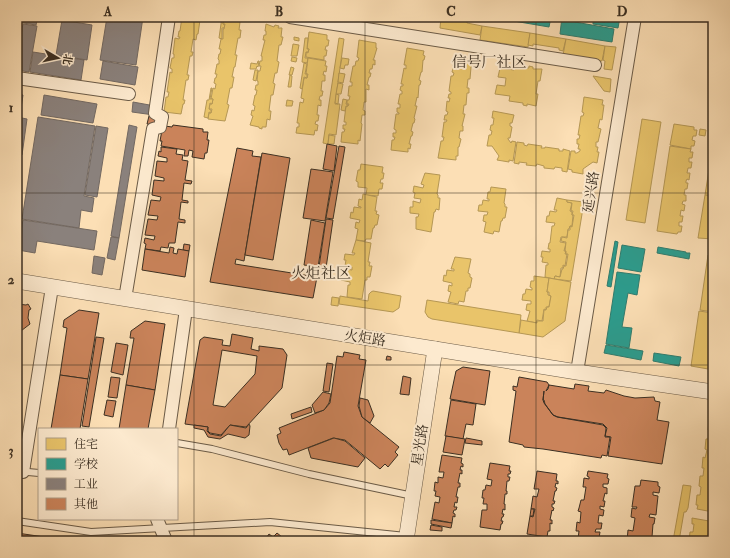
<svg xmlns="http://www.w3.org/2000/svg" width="730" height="558" font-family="'IM FELL Double Pica','Noto Serif SC',serif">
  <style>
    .homes { fill: #e9c46a; stroke: #b59754 }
    .schools { fill: #2a9d8f; stroke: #2f7c6e }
    .industry { fill: #8a817c; stroke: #726861 }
    .building { fill: #ca835a; stroke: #3b2f22; fill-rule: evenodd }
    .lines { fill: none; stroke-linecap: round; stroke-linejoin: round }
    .service-casing { stroke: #6b5b47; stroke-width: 8 }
    .minor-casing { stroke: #6b5b47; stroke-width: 14 }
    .tertiary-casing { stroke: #6b5b47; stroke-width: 16 }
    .service { stroke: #fdeacf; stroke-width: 6 }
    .minor { stroke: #fdeacf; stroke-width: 12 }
    .tertiary { stroke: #fdeacf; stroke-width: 15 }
    .grid { fill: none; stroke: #3b2f22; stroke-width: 1; stroke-opacity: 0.55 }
    .labels { text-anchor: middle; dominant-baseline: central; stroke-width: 4; stroke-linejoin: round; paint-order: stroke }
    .street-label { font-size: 14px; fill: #3b2f22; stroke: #fdeacf }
    .neighbourhood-label { font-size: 15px; fill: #3b2f22; stroke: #fdeacf }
    .neatline { fill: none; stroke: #3b2f22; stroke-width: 1.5 }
    .grid-label { font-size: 13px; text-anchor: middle; font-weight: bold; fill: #3b2f22 }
  </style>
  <rect width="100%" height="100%" fill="#fcdfb5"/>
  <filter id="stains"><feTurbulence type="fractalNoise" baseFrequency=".005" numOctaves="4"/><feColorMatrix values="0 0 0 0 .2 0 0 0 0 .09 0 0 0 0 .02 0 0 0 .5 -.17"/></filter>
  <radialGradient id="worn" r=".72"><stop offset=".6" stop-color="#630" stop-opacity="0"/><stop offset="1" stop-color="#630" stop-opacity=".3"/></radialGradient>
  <g class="homes">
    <path d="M182 17H199V20H200L198 34H197L196 40 193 39 191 52H193L192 56H190L187 75H189L188 80H186L183 100H185L184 104H183L181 114 164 112 166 97H168L169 92H167L170 72 172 73V69L170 68 172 58H174V54H173L175 38 179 39 180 37H178L179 31H180Z"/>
    <path d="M222 17 224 18 223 24 225 25 224 28H222V39L219 38Z"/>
    <path d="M441 17 467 21V23L482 26 480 35 440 28Z"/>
    <path d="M443 17H468V21Z"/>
    <path d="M224 18 233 20 234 18 237 19V21L240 22 239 30H241L240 38H238L235 55H237L235 67H234L232 77H234L232 88H230L227 104 229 105 225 121 208 119 209 113H211L212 109H209L210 104H212L213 99H211L213 88 215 89 216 84 214 83 215 78H216L217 74H215L217 64H219V60L218 59 219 54H220L221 49H219L221 39H223V29H224L225 24H223Z"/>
    <path d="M266 24 274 27 275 25 279 26 278 28H282L281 37H283L281 45H279L277 61 279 62 277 73H275L273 83 275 84 273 95H271L269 111H271L270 120 267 119 266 127H262V129L259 128V127L250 125 253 116 251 115 252 110 254 111 255 106 253 105 255 95H256L257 90H255L256 85H258V81H257L258 71H260L261 66H259L260 61H262V56H261L265 40H263L264 35H266V31H265Z"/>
    <path d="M482 26 530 33 528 47 480 40Z"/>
    <path d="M309 32 327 35V40H329L328 46H326L325 50H327L326 56H324V60L306 57V52L308 53 309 49H307Z"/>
    <path d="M530 33 566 39 563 51 559 50V48L533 44V46L528 45Z"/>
    <path d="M294 37 299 38V41L294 40Z"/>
    <path d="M305 38H308L307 49H309L308 52H306L305 58H308L307 63 302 62Z"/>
    <path d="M339 38 344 39 335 104H340L336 135 329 134 328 144 323 143Z"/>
    <path d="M566 39 605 46 602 61 563 55Z"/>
    <path d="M359 40 376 43V48H377L374 58 373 60H375V65L373 64 372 69H370L369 73H371L370 77H369L367 85H369V90L366 89V102H364L363 110 365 111V115H362L361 123 362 124 360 141 358 140V144L341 142 342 132H344L345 129H343V125H346V122H344L346 106H348L349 104H347V100H349L350 96H348L349 86H352V82H350L353 66H355L356 61H358L359 58 357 57Z"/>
    <path d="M293 44 299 45 297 56H291Z"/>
    <path d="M605 46 616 47 612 70 604 69 605 61 603 60Z"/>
    <path d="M407 48 424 51 423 55 425 56 424 60H423L422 72H421L419 80 421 81 420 85H419L418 98 417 97 415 106H417L414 118 415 119 414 123H413L411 131 413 132 412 136H411L409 144H411L410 149 408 148V152L391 150 392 140H394L395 137H393V133H396V130L394 129 396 114H399V113L397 112V108H400V104H398L400 94H402V91L400 90 401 86H403V84H401L404 68 406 69V65H404Z"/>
    <path d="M455 56 472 58 471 63H473V67H471L470 79H468L467 88H469V93H467L466 105H464L463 114H465L462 126H463V131H460L459 138 461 139 459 147H458V156H456V160L438 158 441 141H443L444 137H442L444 122H446L447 120H444L445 115H447L448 112 446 111 447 101 449 102 450 98H448L449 94H451V92L449 91 451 76H453L454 73 452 72 453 68H454L455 66H453Z"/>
    <path d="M292 57 297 58 296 62 291 61Z"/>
    <path d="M308 58 326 61 325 66H327L326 72 324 71 323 75H325V81H322L321 91H323L322 96H320L319 100H321V106L318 105 317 115H319L318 121H316L315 124 318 125 317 131 315 130 314 135 296 133 297 127H299V123H297L300 102 303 103 304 99 301 98 304 78H307L308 74H306Z"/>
    <path d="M342 58 349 59 348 65H345L344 69 340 68Z"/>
    <path d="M258 61H259L258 67 257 66 256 69H250L251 63 257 64Z"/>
    <path d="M304 63 307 64 305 74H307V78L304 77 302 89 300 88Z"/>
    <path d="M514 66 529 68V66L533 67V69H542L540 81H538L536 94H538L536 106 527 104V106L523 105V103L509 101 510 96 495 94 497 85 505 86 506 78 498 77 500 68 514 70Z"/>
    <path d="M291 67 294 68 292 75H289Z"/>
    <path d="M255 70H258L256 81 253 80Z"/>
    <path d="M339 73 345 74 343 83 338 82Z"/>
    <path d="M290 75 292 76 291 87H288Z"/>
    <path d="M593 76 611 79 610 92 604 91Z"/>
    <path d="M338 83 343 84 341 94H336Z"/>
    <path d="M211 88H212L210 99H213L212 104 210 103 209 109 211 110V113L209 112 208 118 204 117 207 100H209Z"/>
    <path d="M336 94 339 95 338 104 335 103Z"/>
    <path d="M584 97 603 100 602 105H604L602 120 600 119 598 128 601 129 598 142H596V147H598L597 152H599L597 163 593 162 583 169V174L572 172V170L568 169 571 151H575V153H577L580 151V149H578L579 144H577V139H579L580 135H578L581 116H583L584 113 582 112Z"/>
    <path d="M343 99 347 100 346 104 348 105V106H346L345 111 341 110Z"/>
    <path d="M287 100 293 101 292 106H286Z"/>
    <path d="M493 111 514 115 512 123H510V126L512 127 510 138H508V139L511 143 512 141 516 142 513 161 509 160V162L497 160 499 156 492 146H487L489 135H491L492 131 490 130 491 125H493L494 118H492Z"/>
    <path d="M642 119 661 122 645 223 626 220Z"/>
    <path d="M674 124 694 127V130H697L696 136H693L692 140 695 141 694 146H691V149L670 145Z"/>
    <path d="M700 129 706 130 705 136 699 135Z"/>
    <path d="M329 135 335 136 334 144H328Z"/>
    <path d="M517 142 524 143V145L527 146 528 144 542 146 541 148H545V147L559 149V151H563V149L570 151 567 172 562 171V168L555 167 554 169 544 168V166L537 164 536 166 526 165 527 163 519 162V164L514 163Z"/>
    <path d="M713 144V196L705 195Z"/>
    <path d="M670 146 691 149 690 152H693L692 158H689V162H692L691 168H688L687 173H690L689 180 687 179 686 181V183H688L687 189H685L684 195H686V201H683L682 204 685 205 684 211 681 210 680 216H683L682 222H679V226H682L681 232H678L677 234 657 231Z"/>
    <path d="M361 164 383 167 382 173H384L383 179H381L380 183H383L382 189H379L378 196 366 195 367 188 358 187V182L356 181 358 170H360Z"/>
    <path d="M425 173 440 175 437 194 438 195V198H440L439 210 436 209 435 212H434L431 232 416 229V217H418L419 214 410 213V207H413V201L420 203 421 199 414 198 415 193 413 192 414 186 423 188 424 185 421 184Z"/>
    <path d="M491 187 506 189 504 203 505 204V207H507L505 218H503L502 221H501L499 232 494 231 493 234 484 232 486 222 483 221 484 215H487L488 212 478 211 479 205H482L483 200 489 201V199H487L488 192H490Z"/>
    <path d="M363 194 377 197 375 211H377L376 214 379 215 377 225H375L374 228H373L371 239H366L365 241 356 240 358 229 355 228 356 222 359 223 360 220 350 218 351 212 353 213 354 207 361 208V207L358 206 359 199 362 200Z"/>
    <path d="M705 195 713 196V239L698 238Z"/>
    <path d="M557 198 567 200V202L572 203 570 211 572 212V215H573L572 226H570L569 229H568L567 237H561L560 242 566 243 564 251H566L565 254H567L565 266 563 265V268H561L560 277 555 276 554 279 545 277 546 265H548V263L542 262 543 257H541L542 251 550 252V249H548L549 243H550L552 226H554L555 223 546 222 547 216H549L550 211 556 212 557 210H554Z"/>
    <path d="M567 200 584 202 571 281 554 279 555 276 560 277 562 269H563L564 266H566L568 254H566V251H565L566 242 561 241 562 237 567 238 568 230H570V226L572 227 574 215H572L573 211H571L572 203 567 202Z"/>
    <path d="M356 240 371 243 368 262H370L369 266H372L370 277H367V280H365L362 299 347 297 348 285H350V282L341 280 342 274 344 275 345 269 352 270V267L345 266 346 260H344L345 254 354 255 355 253H352Z"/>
    <path d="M708 255 713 256V312L700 310Z"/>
    <path d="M455 257 471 259 468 273 470 274V277L472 278 470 288H468V291H466L464 302 459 301 458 304 448 302 451 292 448 291 449 285 452 286V283L443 281 444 275 446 276 447 270 454 271V269H451Z"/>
    <path d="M534 276 549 278 547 292H548V295L551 296 549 307H546V310L544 309 542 321 537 320V323L527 321 530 311 526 310 527 304H531V301L522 300 523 294H525L526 289 532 290V288L530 287 531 281H534Z"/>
    <path d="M549 278 571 282 565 321 543 337 519 333 521 320 537 323V321H543L544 310H546L547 307H549L551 296 549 295V292H547Z"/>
    <path d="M373 291 401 296 399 308 393 312 339 304 340 296 368 301 369 294 371 292Z"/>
    <path d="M332 297 339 298 338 306 331 305Z"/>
    <path d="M427 300 521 315 519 333 432 319 428 317 425 312Z"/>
    <path d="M699 311 713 313V340L708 369 691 366Z"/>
    <path d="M713 417V512L697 509 698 505H696L697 495H700L701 487 699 486 700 476H703L704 468H702L703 457 705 458 707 450 705 449 706 439H708L710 431 708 430 709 419Z"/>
    <path d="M683 485 691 486 688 508 686 512H684L679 541H673Z"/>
    <path d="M692 518 709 521V525H711L706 541H689L690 532H693L694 524H692Z"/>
  </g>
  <g class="schools">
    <path d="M490 17H551L549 27Z"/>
    <path d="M562 17H575V22L614 29 612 42 560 34Z"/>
    <path d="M606 17H620L618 28 593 24V20L605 22Z"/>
    <path d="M615 241 618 242 611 287 607 286Z"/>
    <path d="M622 245 645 249 641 272 618 268Z"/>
    <path d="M658 247 686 252V253H690L689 259 657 253Z"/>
    <path d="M617 272 640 275 637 295 628 293 622 327 632 328 629 348 606 344Z"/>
    <path d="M606 345 643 351 641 360 604 353Z"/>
    <path d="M654 353 681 357 679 366 653 361Z"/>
  </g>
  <g class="industry">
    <path d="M17 17H38L36 25 17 22Z"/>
    <path d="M40 17H53L52 20 40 18Z"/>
    <path d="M107 17H143L136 65 100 60Z"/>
    <path d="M62 20 92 25 87 60 56 55Z"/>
    <path d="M23 24 37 26 29 72 17 70V56Z"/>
    <path d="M33 52 84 60 81 80 30 72Z"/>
    <path d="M103 61 138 67 135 85 100 79Z"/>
    <path d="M17 94 23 95 17 135Z"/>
    <path d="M44 95 97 104 93 123 41 115Z"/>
    <path d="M133 102 155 106 154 115 132 112Z"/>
    <path d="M38 117 95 126 84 196 94 198 92 212 81 210 79 228 22 219Z"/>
    <path d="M22 118 27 119 22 155 17 154V139L20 119Z"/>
    <path d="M129 125 137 127 119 238 111 236Z"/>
    <path d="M96 126 108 128 97 197 85 195Z"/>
    <path d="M23 220 97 231 94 250 37 241 35 253 18 250Z"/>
    <path d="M111 237 119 238 115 260 107 258Z"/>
    <path d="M94 256 105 258 102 275 92 273Z"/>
  </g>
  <g class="building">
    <path d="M149 116 160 117 158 126 147 124Z"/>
    <path d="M173 125 203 129V132H208L207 140H209L207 153H205L204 159 192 157 193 151 189 150 188 156H184L185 150 161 146 162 141H160L162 130 165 126 172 127Z"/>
    <path d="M327 144 337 146 334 171 323 169Z"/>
    <path d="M339 146 345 147 333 219 326 218Z"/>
    <path d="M161 147 177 149 176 154 183 155 182 160 188 161 185 180 192 181 191 184 184 183 182 200 188 201V203L181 202 179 219 185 220V223L178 222 175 243H169L168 248 161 247 160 251 145 249 146 244 144 243 145 238 154 240 155 236 145 235 148 219 157 220 158 216 148 215 151 200 160 201 161 197 152 195 154 180 164 181V178L155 176 157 161 167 162V158L158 156 159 151 161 152Z"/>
    <path d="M237 148 253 151 252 156 261 157 244 261 236 259 235 264 317 277 313 298 210 282Z"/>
    <path d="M262 153 290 158 273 260 245 255Z"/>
    <path d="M311 169 333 172 325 221 303 218Z"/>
    <path d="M326 219 333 220 326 268 319 267Z"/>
    <path d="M311 220 325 223 318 267 304 265Z"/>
    <path d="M184 244 190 245 189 251 183 250Z"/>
    <path d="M170 247 174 248 173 253 177 254 178 249 189 251 185 277 142 270 145 249 169 253Z"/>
    <path d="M17 302 18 304 26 305 28 304 31 309 29 310 28 318 30 324 17 334Z"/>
    <path d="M79 310 99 313 88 379 60 375 67 328 63 327 64 320Z"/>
    <path d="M145 321 165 324 155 390 126 385 134 338H130L131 331Z"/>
    <path d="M232 334 253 338 251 349 259 351V346L283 349 287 355 282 388 246 427 230 425 221 435 210 433 208 431V427L185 424 200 340 204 337 223 340 222 345 230 346ZM222 350 257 356 255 374 225 407 213 405Z"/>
    <path d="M96 337 104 338 89 427 82 426Z"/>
    <path d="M116 343 128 345 123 375 111 372Z"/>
    <path d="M344 352 360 355 359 359 366 360 358 406 362 417 399 447 395 452 398 455 388 467 385 464 380 469 345 440 333 438 289 455 287 449 283 450 279 443 277 435 281 433 279 428 324 410 330 403 337 356 343 357Z"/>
    <path d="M387 356 391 357V360H386Z"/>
    <path d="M327 363 333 364 329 392 323 391Z"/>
    <path d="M463 367 490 371 485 405 450 399 456 371Z"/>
    <path d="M60 375 88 379 80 429H51Z"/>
    <path d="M403 376 411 378 409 395 400 394Z"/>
    <path d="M111 377 120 378 117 398 108 397Z"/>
    <path d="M519 377 547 382 549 385 546 391 548 389 549 385 574 389 575 384 589 386 588 391 604 393 606 390 624 396 635 398 654 397 655 401 660 402 657 420 669 422 662 464 608 456 611 437 605 436 607 428 603 424 558 417 553 415 545 404 544 400H543L544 391 543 400 544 403 553 415 557 417 603 425 606 428 605 437H610L607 456 602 455 601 458 543 449 524 447 523 445 509 442 516 391 513 390V386L517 387Z"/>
    <path d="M126 385 155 390 148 429H119Z"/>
    <path d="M323 392 331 394 329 403 324 410 315 413 312 405Z"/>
    <path d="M360 398 368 400 374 416 370 423 362 417 359 406Z"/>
    <path d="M107 400 116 401 113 417 104 415Z"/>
    <path d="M451 400 476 404 473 425 466 424 463 439 445 436Z"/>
    <path d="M311 407 312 412 292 419 291 414Z"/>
    <path d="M249 424 250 426 249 435 245 438 228 434 220 439 208 437 204 430 194 428V425L208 427 207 431 210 434 221 436 230 425 246 428Z"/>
    <path d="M446 436 465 439 462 455 443 452Z"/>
    <path d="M334 438 345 441 365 458 358 467 311 458 308 448Z"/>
    <path d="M466 438 482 441V445L465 443Z"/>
    <path d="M442 455 462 458 461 463 463 464V467L461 466 460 470H462V474L460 473 458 483H460V487H458L456 497H458L457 503 455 502 454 507H457L456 510H454L453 513 455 514V517L453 516 452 523 432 519 435 502 439 503 440 497 435 496 436 491H434L435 482 438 483V477L443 478 444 472H439Z"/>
    <path d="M490 463 510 466 509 471H511L510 474H508V477H510L509 481H507L506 491H507V494H505L504 504H505V510L503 509 502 514H504L503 517H502L501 521H503L502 524H501L500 530 480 527 482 510H487V504H483L484 498H482L483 490H485L486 485 491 486 492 480 487 479Z"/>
    <path d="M537 471 557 474 556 481H558V484L556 483 555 487 557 488 556 491H555L553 501H555L554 504H552V507L554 508 553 511 552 510 550 520H552V524L550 523V531H548L547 537 527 534 530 516 533 517 535 509H531L533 496 537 497 539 489H534Z"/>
    <path d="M588 471 608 474 607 478 609 479 608 484H603V487L607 488V494L605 493 603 501H605L604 507 600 506V509L604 510 603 516 599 515 598 523H602L601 529H596L595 532H600L599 538H597V541L578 539 579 531H576L577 522 580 523 581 512 578 511 579 508 581 500H584L586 487H583L584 478 589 479V477L587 476Z"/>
    <path d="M641 480 658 482V486L660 487 659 493 653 492V495L658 496 656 515 650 514 649 517 655 518 654 524H653L652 537H646V540L651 541H627L628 530 633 531 635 518 631 517 632 508 636 509 637 507H632L635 486H640Z"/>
    <path d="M531 509H534L533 516H530Z"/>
    <path d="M431 520 452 523 451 528 431 524Z"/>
    <path d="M431 525 442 527V531L430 530Z"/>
    <path d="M17 533 51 538 53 536 57 541H17Z"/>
    <path d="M277 533 287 541H264L269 534 273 537Z"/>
  </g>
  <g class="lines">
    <g class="service-casing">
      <g id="service">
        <path d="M177 443 212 449 309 474 413 496"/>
        <path d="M17 471 39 473"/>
        <path d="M17 521 91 532 270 522 406 536"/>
      </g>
    </g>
    <g class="minor-casing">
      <g id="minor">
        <path d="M290 17 595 65"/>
        <path d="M17 78 129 94"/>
        <path d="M125 299 153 129 160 127 162 117 155 113 169 17"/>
        <path d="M577 372 635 17"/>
        <path d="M169 429 186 309"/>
        <path d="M23 472 52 287"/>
        <path d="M157 519 166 541"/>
      </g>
    </g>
    <g class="tertiary-casing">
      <g id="tertiary">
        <path d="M17 281 577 372 713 392"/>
        <path d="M406 541 435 349"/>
      </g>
    </g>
    <use href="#service" class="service"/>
    <use href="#minor" class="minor"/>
    <use href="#tertiary" class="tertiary"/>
  </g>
  <path class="grid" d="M194 17V541M365 17V541M536 17V541M17 193H713M17 365H713"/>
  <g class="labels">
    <g class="street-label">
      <text transform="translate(591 192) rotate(-81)">延兴路</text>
      <text transform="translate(365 338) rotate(9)">火炬路</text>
      <text transform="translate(420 445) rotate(-81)">星光路</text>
    </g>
    <g class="neighbourhood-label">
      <text x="489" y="62">信号厂社区</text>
      <text x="321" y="273">火炬社区</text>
    </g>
  </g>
  <rect width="730" height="558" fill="none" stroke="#fcdfb5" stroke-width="44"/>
  <rect x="38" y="428" width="140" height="92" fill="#fdeacf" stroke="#af9f8a"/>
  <rect x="46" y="438" width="20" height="12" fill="#e9c46a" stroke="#af9f8a"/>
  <text x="74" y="448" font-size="12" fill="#3b2f22">住宅</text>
  <rect x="46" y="458" width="20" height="12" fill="#2a9d8f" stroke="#af9f8a"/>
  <text x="74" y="468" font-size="12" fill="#3b2f22">学校</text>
  <rect x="46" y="478" width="20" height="12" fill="#8a817c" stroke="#af9f8a"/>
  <text x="74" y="488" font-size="12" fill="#3b2f22">工业</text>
  <rect x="46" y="498" width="20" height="12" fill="#ca835a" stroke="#af9f8a"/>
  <text x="74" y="508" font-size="12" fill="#3b2f22">其他</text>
  <g transform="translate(58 58) rotate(99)" stroke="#fdeacf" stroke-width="3" paint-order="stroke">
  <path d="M0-3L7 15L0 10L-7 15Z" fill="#3b2f22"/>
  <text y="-6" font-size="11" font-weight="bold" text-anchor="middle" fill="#3b2f22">北</text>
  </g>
  <rect x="22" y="22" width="686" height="514" class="neatline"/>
  <g class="grid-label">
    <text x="108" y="16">A</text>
    <text x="279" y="16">B</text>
    <text x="451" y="16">C</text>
    <text x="622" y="16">D</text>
    <text x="11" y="112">1</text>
    <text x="11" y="284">2</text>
    <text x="11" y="455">3</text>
  </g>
  <rect width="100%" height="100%" filter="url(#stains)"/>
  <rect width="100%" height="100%" fill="url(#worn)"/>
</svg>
